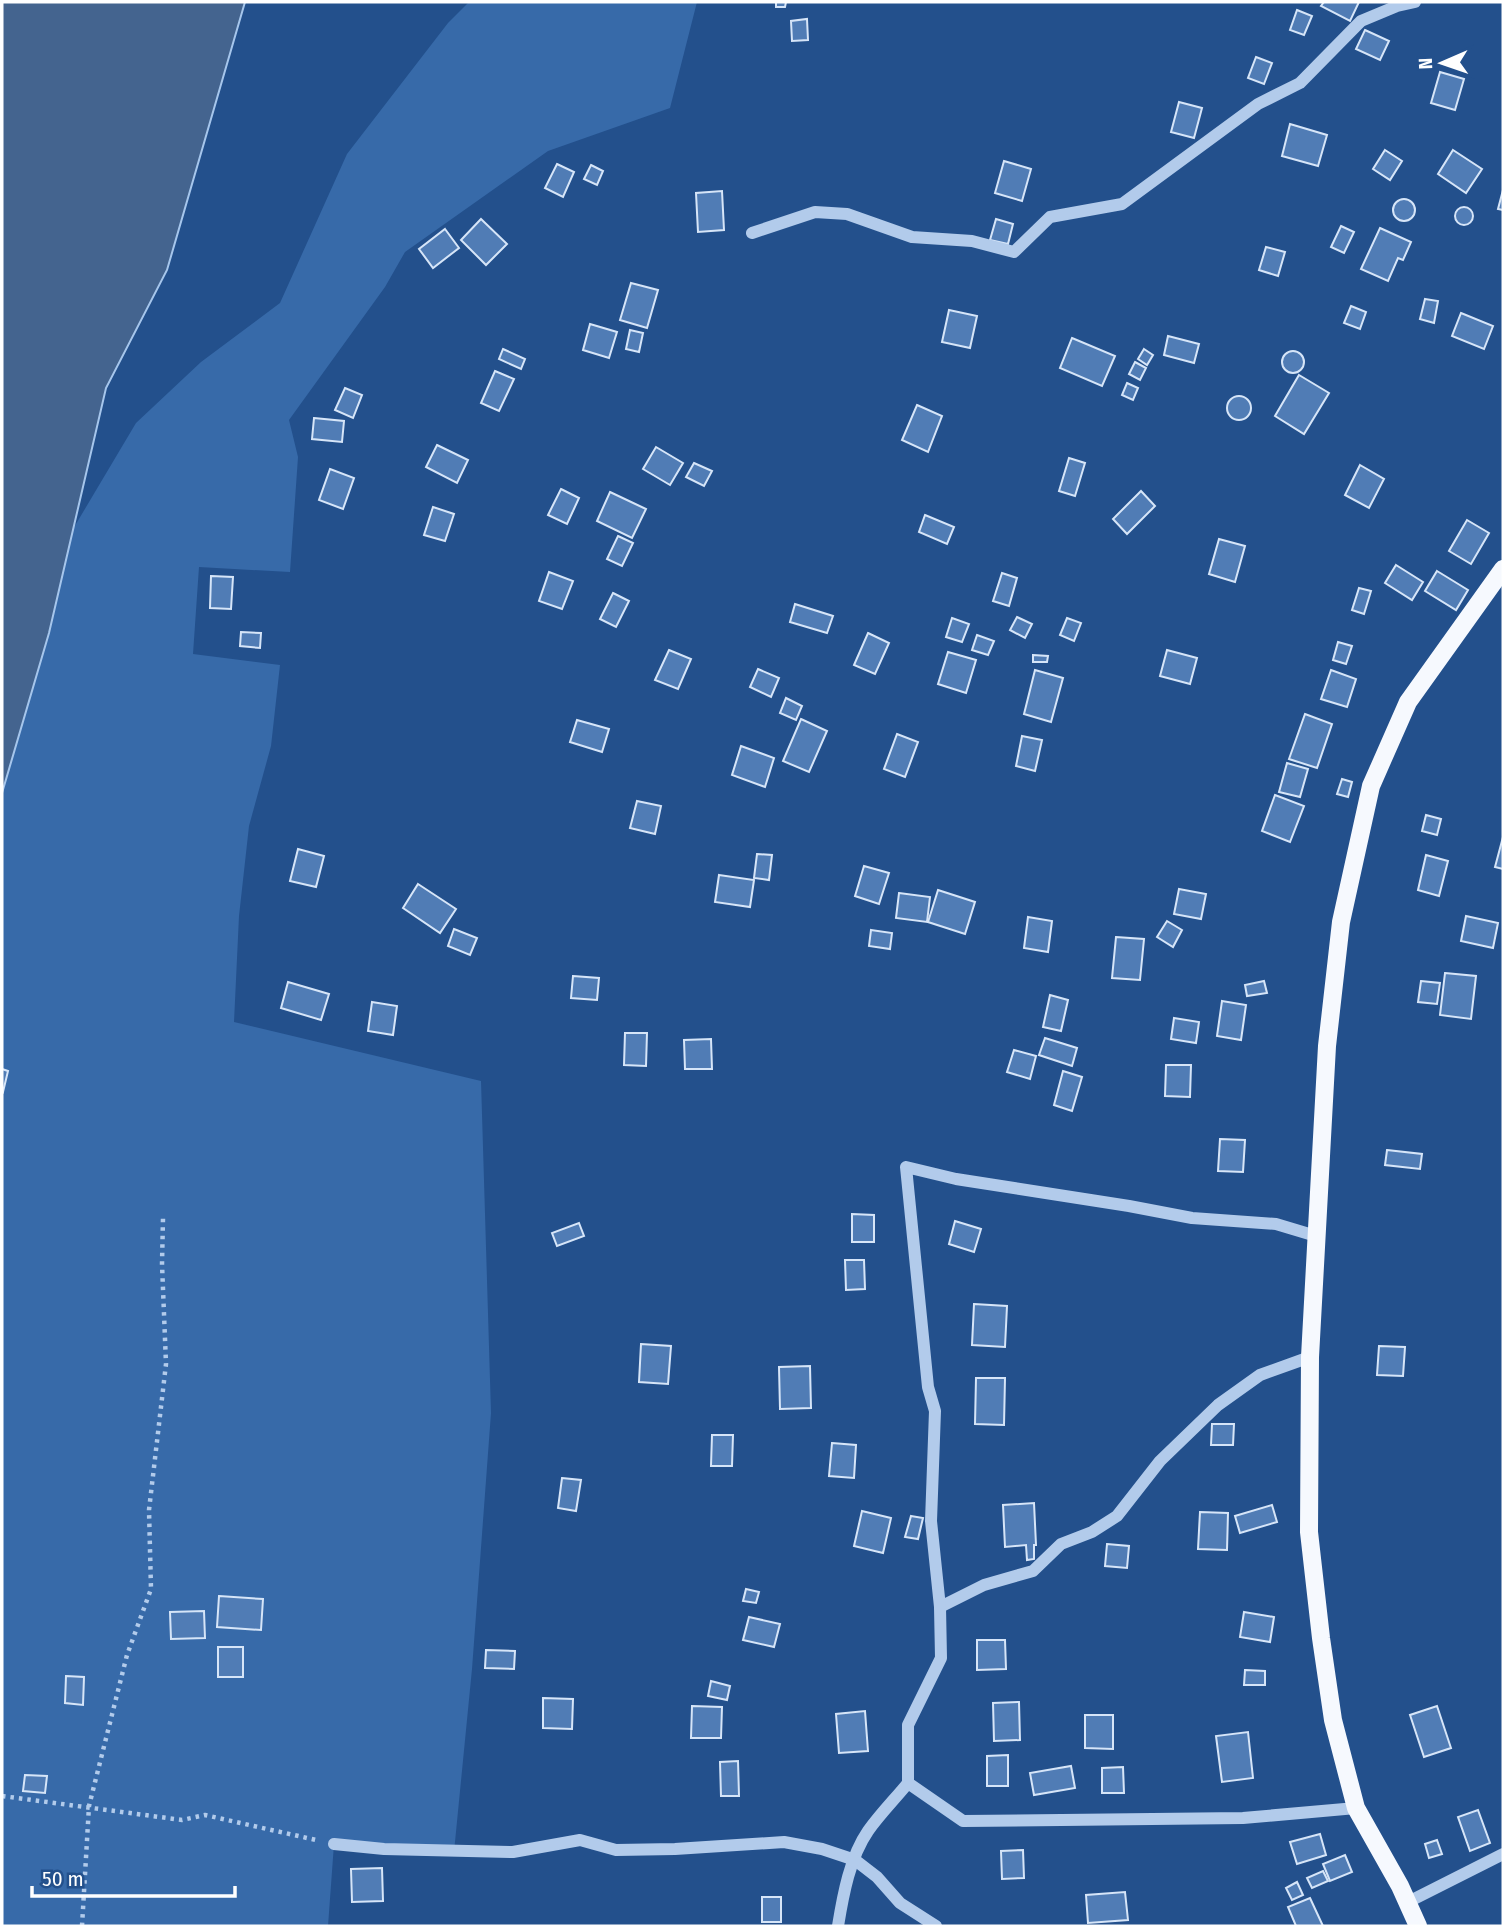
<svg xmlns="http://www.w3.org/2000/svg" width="1505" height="1928" font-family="'Fira Sans Condensed',sans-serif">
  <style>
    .grass { fill: #376aa9 }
    .water { fill: #44648f; stroke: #a6c6ec; stroke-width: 2 }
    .building { fill: #507cb5; stroke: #d6e5f8; stroke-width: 2 }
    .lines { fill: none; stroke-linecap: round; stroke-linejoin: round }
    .path { stroke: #b2cbeb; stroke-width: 4.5; stroke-dasharray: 3.5 5; stroke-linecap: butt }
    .minor { stroke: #b2cbeb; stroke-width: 12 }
    .major { stroke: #f6f9fe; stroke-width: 18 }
  </style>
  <rect width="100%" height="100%" fill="#23508c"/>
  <path class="grass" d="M469 2H697L670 108 548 151 405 252 385 287 289 420 298 457 290 572 199 567 193 654 280 665 271 746 249 826 239 916 234 1022 481 1081 491 1413 472 1669 454 1852 334 1844 328 1926H2V793L49 633 73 529 136 423 201 362 280 303 347 154 448 23Z"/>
  <path class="water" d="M2 2H245L167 270 106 388 49 633 2 793Z"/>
  <g class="building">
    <path d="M776 2H786L785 7H776Z"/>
    <path d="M1324 2H1359L1350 21 1321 6Z"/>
    <path d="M1297 10 1312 16 1304 35 1290 30Z"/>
    <path d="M807 19 808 40 792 41 791 21Z"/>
    <path d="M1365 30 1389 41 1380 60 1356 49Z"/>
    <path d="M1256 57 1272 63 1264 84 1248 78Z"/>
    <path d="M1440 72 1464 79 1455 110 1431 103Z"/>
    <path d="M1179 102 1202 108 1194 138 1171 132Z"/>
    <path d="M1290 124 1327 135 1318 166 1282 156Z"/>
    <path d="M1385 150 1402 161 1390 180 1373 169Z"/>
    <path d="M1453 150 1482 169 1466 193 1438 174Z"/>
    <path d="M1004 161 1031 169 1022 201 995 193Z"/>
    <path d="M557 164 574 172 563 197 545 188Z"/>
    <path d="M591 165 603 171 597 185 584 179Z"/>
    <path d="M1503 190V210L1498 209Z"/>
    <path d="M722 191 724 230 698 232 696 193Z"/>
    <circle cx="1404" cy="210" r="11"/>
    <circle cx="1464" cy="216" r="9"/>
    <path d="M481 219 507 244 486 265 461 240Z"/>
    <path d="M996 219 1013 224 1008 244 990 240Z"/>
    <path d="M1341 226 1354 232 1344 253 1331 247Z"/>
    <path d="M1380 228 1411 242 1403 260 1398 258 1388 281 1361 269Z"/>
    <path d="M445 229 459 248 433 268 419 249Z"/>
    <path d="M1266 247 1285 252 1278 276 1259 270Z"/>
    <path d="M631 283 658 290 647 328 620 320Z"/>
    <path d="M1425 299 1438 301 1434 323 1420 319Z"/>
    <path d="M1351 306 1366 312 1360 329 1344 323Z"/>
    <path d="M949 310 977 316 970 348 942 342Z"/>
    <path d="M1461 313 1493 326 1484 349 1452 336Z"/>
    <path d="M590 324 617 332 609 358 583 350Z"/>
    <path d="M630 330 643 333 639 352 626 349Z"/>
    <path d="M1168 336 1199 344 1194 363 1164 355Z"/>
    <path d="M1072 338 1115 356 1102 386 1060 368Z"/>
    <path d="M503 349 525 359 521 369 499 359Z"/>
    <path d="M1144 349 1153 355 1147 365 1138 359Z"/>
    <circle cx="1293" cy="362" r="11"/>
    <path d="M1135 362 1146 368 1140 380 1129 374Z"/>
    <path d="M495 371 514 379 499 411 481 403Z"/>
    <path d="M1299 375 1329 393 1304 434 1275 416Z"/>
    <path d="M1127 383 1138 388 1133 400 1122 395Z"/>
    <path d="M345 388 362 395 353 418 335 410Z"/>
    <circle cx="1239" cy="408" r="12"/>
    <path d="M917 405 942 416 928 452 902 440Z"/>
    <path d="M314 418 344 421 342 442 312 439Z"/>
    <path d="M437 445 468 460 457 483 426 467Z"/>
    <path d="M656 447 683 463 670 485 643 469Z"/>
    <path d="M1069 458 1085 463 1075 496 1059 491Z"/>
    <path d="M694 463 712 471 704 486 686 477Z"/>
    <path d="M1360 465 1384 479 1369 508 1345 495Z"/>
    <path d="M330 469 354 478 343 509 319 500Z"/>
    <path d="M561 489 579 498 567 524 548 515Z"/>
    <path d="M1141 491 1155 506 1127 534 1113 519Z"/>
    <path d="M610 492 646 509 632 538 597 521Z"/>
    <path d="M433 507 454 514 445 541 424 535Z"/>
    <path d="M925 515 954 527 947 544 919 532Z"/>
    <path d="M1467 520 1489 533 1471 564 1449 551Z"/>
    <path d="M618 536 633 543 622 566 607 559Z"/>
    <path d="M1219 539 1245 546 1235 582 1209 574Z"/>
    <path d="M1396 565 1423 582 1412 600 1385 583Z"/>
    <path d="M1437 571 1468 590 1456 610 1425 591Z"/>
    <path d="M549 572 573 581 562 609 539 601Z"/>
    <path d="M1002 573 1017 578 1009 606 993 601Z"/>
    <path d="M211 576 233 577 231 609 210 608Z"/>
    <path d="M1359 588 1371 591 1364 614 1352 610Z"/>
    <path d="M613 593 629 601 616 627 600 619Z"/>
    <path d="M795 604 833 616 827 633 790 622Z"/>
    <path d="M1017 617 1032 624 1025 638 1010 630Z"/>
    <path d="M952 618 969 624 962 642 946 637Z"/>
    <path d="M1067 618 1081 623 1074 641 1060 635Z"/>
    <path d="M241 632 261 633 260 648 240 646Z"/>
    <path d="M868 633 889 643 875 674 854 665Z"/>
    <path d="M977 635 994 641 988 655 972 650Z"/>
    <path d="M1338 642 1352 646 1346 664 1333 660Z"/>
    <path d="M669 650 691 659 678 689 655 680Z"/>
    <path d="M1167 650 1197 658 1190 684 1160 676Z"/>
    <path d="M948 652 976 660 966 693 938 684Z"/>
    <path d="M1033 655 1048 656 1047 662H1033Z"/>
    <path d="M758 669 779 678 771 697 750 687Z"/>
    <path d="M1035 670 1063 678 1051 722 1024 714Z"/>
    <path d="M1331 670 1356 679 1347 707 1321 699Z"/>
    <path d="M786 698 802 706 796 720 780 713Z"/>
    <path d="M1305 714 1332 724 1317 768 1289 759Z"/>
    <path d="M801 719 827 731 809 772 783 761Z"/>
    <path d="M577 720 609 729 602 752 570 742Z"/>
    <path d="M897 734 918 742 905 777 884 769Z"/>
    <path d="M1022 736 1042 740 1035 771 1016 766Z"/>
    <path d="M741 746 774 758 765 787 732 775Z"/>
    <path d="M1287 763 1308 769 1300 797 1279 792Z"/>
    <path d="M1342 779 1352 782 1348 797 1337 794Z"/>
    <path d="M1275 795 1304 806 1290 842 1262 831Z"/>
    <path d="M637 801 661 806 655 834 630 828Z"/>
    <path d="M1426 815 1441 819 1437 835 1422 831Z"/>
    <path d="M1503 837V869L1495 867Z"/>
    <path d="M298 849 324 856 316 887 290 881Z"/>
    <path d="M757 854 772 855 769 880 754 878Z"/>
    <path d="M1426 855 1448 861 1439 896 1418 890Z"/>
    <path d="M864 866 889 873 879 904 855 896Z"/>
    <path d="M719 875 754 880 750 907 715 902Z"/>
    <path d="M418 884 456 909 440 933 403 908Z"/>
    <path d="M1179 889 1206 894 1201 919 1174 914Z"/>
    <path d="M938 890 975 902 965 934 928 922Z"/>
    <path d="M899 893 930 897 927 922 896 918Z"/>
    <path d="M1466 916 1498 923 1493 948 1461 941Z"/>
    <path d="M1028 917 1052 921 1048 952 1024 948Z"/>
    <path d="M1167 921 1182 930 1173 947 1157 937Z"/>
    <path d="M454 929 477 938 470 955 448 946Z"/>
    <path d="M871 930 892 933 890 949 869 946Z"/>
    <path d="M1116 937 1144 939 1140 980 1112 978Z"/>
    <path d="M1445 973 1476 976 1471 1019 1440 1015Z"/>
    <path d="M573 976 599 978 597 1000 571 998Z"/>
    <path d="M1264 981 1267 993 1247 996 1245 985Z"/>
    <path d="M1421 981 1440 983 1437 1004 1418 1002Z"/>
    <path d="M288 982 329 994 321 1020 281 1008Z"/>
    <path d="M1050 995 1068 1000 1061 1031 1043 1027Z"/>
    <path d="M1222 1001 1246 1005 1241 1040 1217 1036Z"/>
    <path d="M372 1002 397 1006 393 1035 368 1031Z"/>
    <path d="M1174 1018 1199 1022 1196 1043 1171 1039Z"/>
    <path d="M625 1033H647L646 1066 624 1065Z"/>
    <path d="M1045 1038 1077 1048 1072 1066 1039 1055Z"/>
    <path d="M711 1039 712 1069H685L684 1040Z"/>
    <path d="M1014 1050 1036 1056 1030 1079 1007 1072Z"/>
    <path d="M1166 1065H1191L1190 1097 1165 1096Z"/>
    <path d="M2 1069 8 1071 3 1092 2 1091Z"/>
    <path d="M1063 1071 1082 1077 1072 1111 1054 1105Z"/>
    <path d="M1220 1139 1245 1140 1243 1172 1218 1171Z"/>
    <path d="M1387 1150 1422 1154 1420 1169 1385 1165Z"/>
    <path d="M852 1214 874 1215V1242H852Z"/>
    <path d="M955 1221 981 1229 974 1252 949 1244Z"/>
    <path d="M579 1223 584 1236 557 1246 552 1233Z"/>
    <path d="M845 1260H864L865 1289 846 1290Z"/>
    <path d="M974 1304 1007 1306 1005 1347 972 1345Z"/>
    <path d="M641 1344 671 1346 668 1384 639 1382Z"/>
    <path d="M1379 1346 1405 1347 1403 1376 1377 1375Z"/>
    <path d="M810 1366 811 1408 780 1409 779 1367Z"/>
    <path d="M976 1378H1005L1004 1425 975 1424Z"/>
    <path d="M1212 1424H1234L1233 1445H1211Z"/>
    <path d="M712 1435H733L732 1466H711Z"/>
    <path d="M832 1443 856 1445 854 1478 829 1476Z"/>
    <path d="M562 1478 581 1480 576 1511 558 1508Z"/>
    <path d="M1034 1503 1036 1545H1034V1559L1027 1560 1026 1545 1005 1547 1003 1505Z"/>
    <path d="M1272 1505 1277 1522 1240 1533 1235 1516Z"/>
    <path d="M862 1511 891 1518 883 1553 854 1546Z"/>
    <path d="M1200 1512 1228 1513 1227 1550 1198 1549Z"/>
    <path d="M911 1516 923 1518 918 1539 905 1537Z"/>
    <path d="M1107 1544 1129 1546 1127 1568 1105 1566Z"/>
    <path d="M746 1589 759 1592 756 1603 743 1601Z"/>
    <path d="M219 1596 263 1599 261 1630 217 1627Z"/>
    <path d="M204 1611 205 1638 171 1639 170 1612Z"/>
    <path d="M1244 1612 1274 1617 1270 1642 1240 1637Z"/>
    <path d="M749 1617 780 1624 774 1647 743 1640Z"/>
    <path d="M977 1640H1005L1006 1669 977 1670Z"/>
    <rect x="218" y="1647" width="25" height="30"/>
    <path d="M486 1650 515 1651 514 1669 485 1668Z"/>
    <path d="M1245 1670 1265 1671V1685H1244Z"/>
    <path d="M66 1676 84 1677 83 1705 65 1703Z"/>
    <path d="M711 1681 730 1686 727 1700 708 1696Z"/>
    <path d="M543 1698 573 1699 572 1729 543 1728Z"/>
    <path d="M1019 1702 1020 1740 994 1741 993 1703Z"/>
    <path d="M692 1706 722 1707 721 1738H691Z"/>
    <path d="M1437 1706 1451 1748 1424 1757 1410 1715Z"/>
    <path d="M865 1711 868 1751 839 1753 836 1714Z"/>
    <path d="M1085 1715H1113V1749L1085 1748Z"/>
    <path d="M1248 1732 1253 1778 1222 1782 1216 1736Z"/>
    <path d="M1008 1755V1786H987V1756Z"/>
    <path d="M738 1761 739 1796H721L720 1762Z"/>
    <path d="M1071 1766 1075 1788 1034 1795 1030 1773Z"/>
    <path d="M1123 1767 1124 1793H1102V1768Z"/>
    <path d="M25 1775 47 1776 45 1793 23 1791Z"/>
    <path d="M1478 1810 1490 1843 1470 1851 1458 1817Z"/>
    <path d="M1320 1834 1326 1855 1297 1864 1290 1842Z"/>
    <path d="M1437 1840 1442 1854 1429 1858 1425 1844Z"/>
    <path d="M1023 1850 1024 1878 1002 1879 1001 1851Z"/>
    <path d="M1345 1855 1352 1872 1330 1881 1323 1864Z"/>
    <path d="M382 1868 383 1901 352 1902 351 1869Z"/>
    <path d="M1323 1871 1328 1881 1312 1888 1307 1878Z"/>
    <path d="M1297 1882 1303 1895 1292 1900 1286 1888Z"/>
    <path d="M1125 1892 1128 1920 1088 1923 1086 1895Z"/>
    <rect x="762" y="1897" width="19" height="25"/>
    <path d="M1310 1898 1323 1926H1296L1288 1907Z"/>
  </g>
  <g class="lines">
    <g class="path">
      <path d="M2 1796 182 1820 205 1815 316 1840"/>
      <path d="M82 1926 89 1806 127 1655 151 1589 149 1510 166 1364 162 1264 163 1218"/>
    </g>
    <g class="minor">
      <path d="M752 233 815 212 847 214 912 237 972 241 1014 252 1050 217 1122 204 1258 104 1300 83 1361 21 1397 6 1415 2"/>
      <path d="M940 1607 984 1585 1033 1571 1061 1544 1092 1532 1117 1516 1160 1461 1218 1405 1260 1375 1310 1357"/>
      <path d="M908 1783 963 1821 1243 1818 1356 1808"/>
      <path d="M334 1844 384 1849 513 1852 580 1840 616 1850 675 1849 784 1842 822 1849 855 1860 877 1877 900 1903 936 1926"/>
      <path d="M1408 1902 1503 1854"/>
      <path d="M838 1926C843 1895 850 1857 868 1831 880 1814 895 1799 908 1783V1725L941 1658 940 1607 931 1521 935 1411 928 1387 906 1167 956 1179 1129 1206 1192 1218 1276 1224 1316 1236"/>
    </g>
    <path class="major" d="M1418 1926 1400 1886 1356 1808 1333 1720 1321 1638 1309 1532 1310 1357 1327 1046 1341 922 1371 786 1408 702 1503 569"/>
  </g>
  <rect width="1505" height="1928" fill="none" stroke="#ffffff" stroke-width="7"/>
  <g transform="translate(1442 63) rotate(268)" stroke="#23508c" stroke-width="5" paint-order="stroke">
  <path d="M0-5L12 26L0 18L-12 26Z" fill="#ffffff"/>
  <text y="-10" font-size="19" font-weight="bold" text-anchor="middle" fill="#ffffff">N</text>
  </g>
  <path d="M32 1886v10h203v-10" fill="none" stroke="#ffffff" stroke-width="3.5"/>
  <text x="42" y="1886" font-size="21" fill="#ffffff" stroke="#23508c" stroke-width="5" paint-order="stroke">50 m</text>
</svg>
